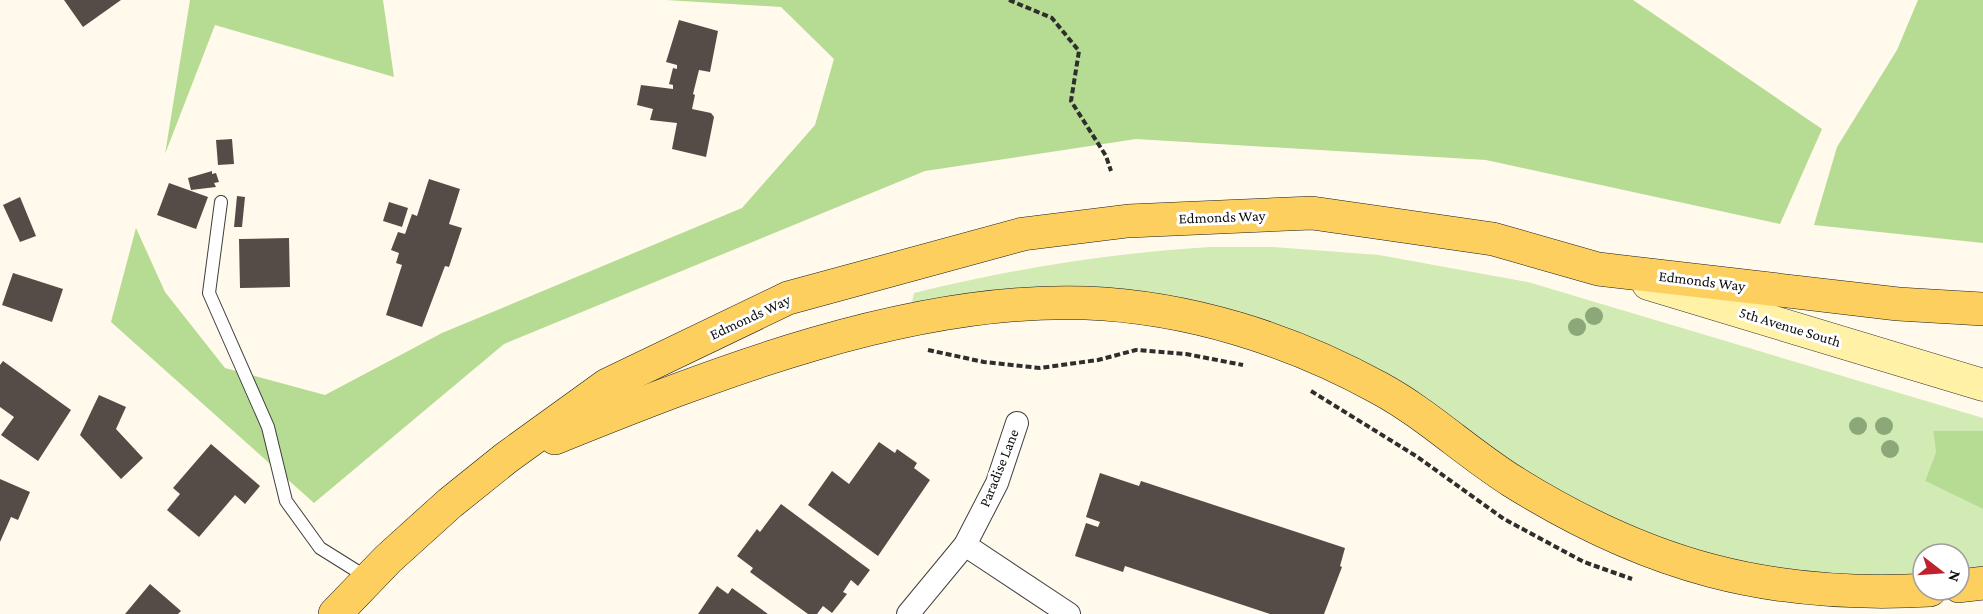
<svg xmlns="http://www.w3.org/2000/svg" width="1983" height="614" font-family="'Crimson Pro',serif">
  <style>
    .green { fill: #d2eab4 }
    .forest { fill: #b6db93 }
    .building { fill: #554c48 }
    .lines { fill: none; stroke-linecap: round; stroke-linejoin: round }
    .lane-casing { stroke: #3f3f3f; stroke-width: 14 }
    .street-casing { stroke: #3f3f3f; stroke-width: 24 }
    .secondary-casing { stroke: #2e2e2e; stroke-width: 33 }
    .primary-casing { stroke: #1d1d1d; stroke-width: 34 }
    .path { stroke: #2e2e2e; stroke-width: 4; stroke-dasharray: 6 3; stroke-linecap: butt }
    .lane { stroke: #fff; stroke-width: 12 }
    .street { stroke: #fff; stroke-width: 22 }
    .secondary { stroke: #fff1a6; stroke-width: 32 }
    .primary { stroke: #fccf5e; stroke-width: 33 }
    .tree { fill: #8ca879 }
    .labels { text-anchor: middle; dominant-baseline: central; stroke-width: 6; stroke-linejoin: round; paint-order: stroke }
    .street-label { font-size: 15px; fill: #0c0c0c; stroke: #fff }
  </style>
  <rect width="100%" height="100%" fill="#fffaeb"/>
  <path class="green" d="M1210 247H1273L1379 255 1528 282 1983 418V431H1933L1936 452 1925 481 1983 509V570L1959 573V554H1923V577L1868 579 1733 563 1601 517 1282 328 917 306 912 302 914 293C1012 269 1109 253 1210 247Z"/>
  <g class="forest">
    <path d="M190 0H383L394 77 215 25 165 154Z"/>
    <path d="M666 0H1633L1822 129 1780 224 1486 160 1136 139 925 171 504 344 314 503 111 322 136 228 165 292 225 368 325 395 442 333 742 208 815 125 834 59 781 7Z"/>
    <path d="M1918 0H1983V243L1814 225 1837 147 1897 50Z"/>
    <path d="M1933 431H1983V509L1925 481 1936 452Z"/>
  </g>
  <g class="building">
    <path d="M64 0H121L83 27Z"/>
    <path d="M679 20 718 31 710 72 699 70 693 94 695 95 692 109 711 113 714 117 706 157 672 149 677 123 650 120 653 109 637 105 641 85 673 89V85L669 84 673 68 677 69V65L666 62Z"/>
    <path d="M232 139 234 164 218 165 216 140Z"/>
    <path d="M212 171V174L216 173 219 182 214 183 216 187 191 190 188 178Z"/>
    <path d="M429 179 460 189 449 224 462 228 449 267 445 266 422 327 386 315 402 265 396 263 399 253 391 250 398 232 405 234 412 214 417 216Z"/>
    <path d="M169 183 208 197 196 229 157 215Z"/>
    <path d="M237 196 245 197 242 227H234Z"/>
    <path d="M20 197 36 236 20 242 3 205Z"/>
    <path d="M389 202 408 208 402 227 383 221Z"/>
    <path d="M289 238 290 287 240 288 239 239Z"/>
    <path d="M13 273 63 289 52 322 2 305Z"/>
    <path d="M3 361 71 410 38 461 1 435 14 417 0 407V365Z"/>
    <path d="M99 395 126 407 116 429 143 458 121 479 80 435Z"/>
    <path d="M879 442 895 453 897 449 917 463 914 468 930 480 878 556 808 505 832 471 849 484Z"/>
    <path d="M211 444 260 486 245 504 235 495 199 537 167 510 180 494 173 488Z"/>
    <path d="M1100 473 1139 486 1141 481 1345 548 1340 566 1342 567 1324 614H1270L1125 566 1123 572 1075 556 1086 523 1098 527 1100 522 1086 517Z"/>
    <path d="M0 479 30 492 18 520 11 517 0 542Z"/>
    <path d="M781 504 870 570 858 586 851 580 843 592 847 594 832 613 823 606 817 614H808L750 572 753 568 737 556 757 529 760 532Z"/>
    <path d="M150 584 181 611 178 614H125Z"/>
    <path d="M717 586 728 594 732 588 768 614H698Z"/>
  </g>
  <g class="lines">
    <g class="lane-casing">
      <path id="lane" d="M221 202 209 293 268 427 286 501 320 548 368 578"/>
    </g>
    <g class="street-casing">
      <g id="street">
        <path d="M965 545 1069 614"/>
        <path d="M908 614 965 545 997 483 1017 423"/>
      </g>
    </g>
    <g class="secondary-casing">
      <path id="secondary" d="M1648 284 1983 385"/>
    </g>
    <g class="primary-casing">
      <g id="primary">
        <path d="M555 438C716 373 909 297 1086 303 1188 307 1290 339 1379 388 1427 414 1466 452 1512 481 1648 566 1769 599 1930 590"/>
        <path d="M1959 586 1983 583"/>
        <path d="M335 614 388 559 450 503 506 458 607 385 788 298 1023 234 1128 221 1312 213 1493 239 1598 269 1898 304 1983 309"/>
      </g>
    </g>
    <g class="path">
      <path d="M1009 0 1052 18 1079 51 1071 101 1106 156 1111 171"/>
      <path d="M928 350 984 362 1040 368 1098 360 1136 350 1186 354 1243 365"/>
      <path d="M1311 391 1416 456 1504 519 1584 562 1632 579"/>
    </g>
    <use href="#lane" class="lane"/>
    <use href="#street" class="street"/>
    <use href="#secondary" class="secondary"/>
    <use href="#primary" class="primary"/>
  </g>
  <g class="tree">
    <circle cx="1594" cy="316" r="9"/>
    <circle cx="1577" cy="327" r="9"/>
    <circle cx="1858" cy="426" r="9"/>
    <circle cx="1884" cy="426" r="9"/>
    <circle cx="1890" cy="449" r="9"/>
  </g>
  <g class="labels">
    <g class="street-label">
      <text transform="translate(1222 217) rotate(-2)">Edmonds Way</text>
      <text transform="translate(1702 281) rotate(7)">Edmonds Way</text>
      <text transform="translate(750 317) rotate(-25)">Edmonds Way</text>
      <text transform="translate(1790 327) rotate(17)">5th Avenue South</text>
      <text transform="translate(999 468) rotate(-68)">Paradise Lane</text>
    </g>
  </g>
  <g transform="translate(1941 572) rotate(107)"><circle r="28" fill="#ffffff" stroke="#9e9e9e" stroke-width="1.5"/>
  <path d="M0-4.5L10 22L0 15L-10 22Z" fill="#bf212f"/>
  <text y="-9" font-size="16" font-weight="bold" text-anchor="middle" fill="#0c0c0c">N</text>
  </g>
</svg>
